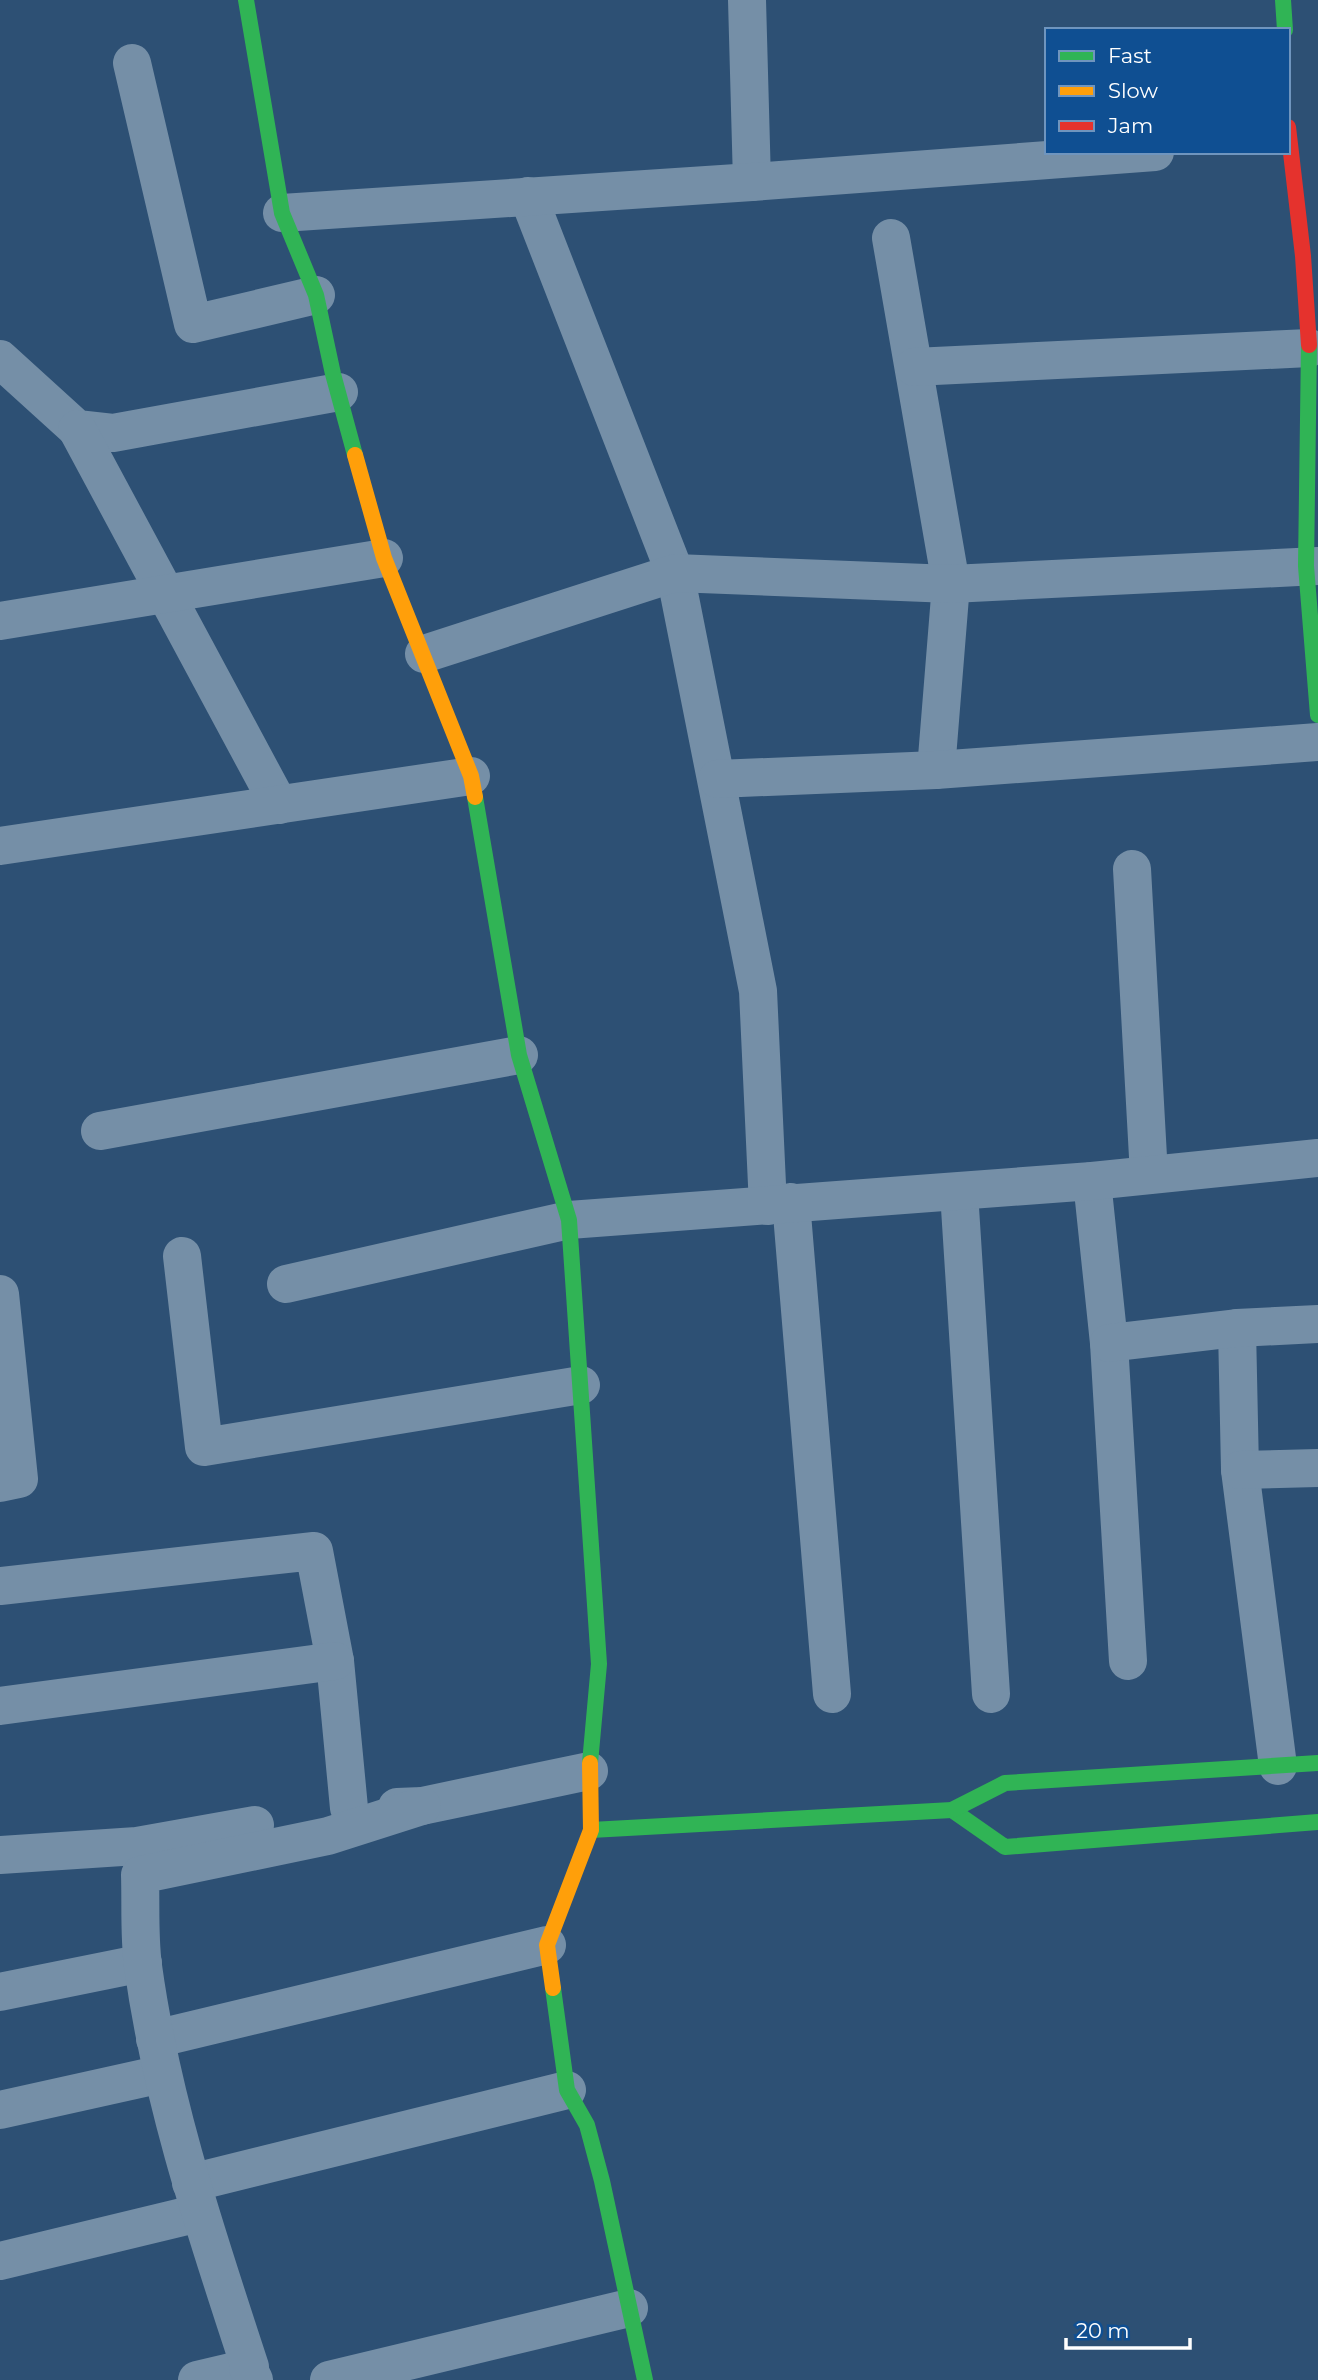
<svg xmlns="http://www.w3.org/2000/svg" width="1318" height="2380" font-family="Montserrat,sans-serif">
  <style>
    .lines { fill: none; stroke-linecap: round; stroke-linejoin: round }
    .street { stroke: #758fa7; stroke-width: 38 }
    .fast { stroke: #30b455; stroke-width: 16 }
    .slow { stroke: #ff9f0a; stroke-width: 16 }
    .jam { stroke: #e5322d; stroke-width: 16 }
  </style>
  <rect width="100%" height="100%" fill="#2d5074"/>
  <g class="lines">
    <g class="street">
      <path d="M747 0 752 182"/>
      <path d="M132 63 193 324 316 295"/>
      <path d="M528 196 675 573 758 991 768 1206"/>
      <path d="M282 213 752 182 1155 152"/>
      <path d="M891 238 951 584 936 770"/>
      <path d="M0 359 77 429 113 433 339 392"/>
      <path d="M914 367 1309 348"/>
      <path d="M77 429 279 805"/>
      <path d="M0 621 384 558"/>
      <path d="M424 654 675 573 951 584 1318 566"/>
      <path d="M717 779 936 770 1318 742"/>
      <path d="M0 846 471 776"/>
      <path d="M1132 869 1149 1175"/>
      <path d="M100 1131 519 1055"/>
      <path d="M1092 1181 1109 1343 1128 1661"/>
      <path d="M959 1192 991 1694"/>
      <path d="M791 1202 832 1694"/>
      <path d="M182 1256 204 1447 581 1385"/>
      <path d="M286 1284 569 1220 1092 1181 1318 1158"/>
      <path d="M0 1294 19 1479 0 1483"/>
      <path d="M1237 1328 1240 1470 1278 1766"/>
      <path d="M1109 1343 1237 1328 1318 1324"/>
      <path d="M1240 1470 1318 1468"/>
      <path d="M0 1586 314 1551 335 1661 349 1808"/>
      <path d="M0 1706 335 1661"/>
      <path d="M397 1807 422 1806 589 1771"/>
      <path d="M0 1855 137 1846 255 1825"/>
      <path d="M0 1992 143 1963"/>
      <path d="M155 2039 547 1945"/>
      <path d="M0 2110 162 2074"/>
      <path d="M191 2183 567 2090"/>
      <path d="M0 2261 199 2213"/>
      <path d="M197 2380 248 2368"/>
      <path d="M254 2380 248 2368 250 2367C207 2235 162 2104 143 1966 139 1936 141 1905 140 1875L328 1836 422 1806"/>
      <path d="M329 2380 629 2308"/>
    </g>
    <g class="fast">
      <path d="M246 0 282 213 316 295 333 374 355 455"/>
      <path d="M1283 0 1285 30"/>
      <path d="M1309 345 1306 566 1318 715"/>
      <path d="M475 797 519 1055 569 1220 599 1664 590 1763"/>
      <path d="M952 1810 1005 1847 1318 1822"/>
      <path d="M591 1830 952 1810 1005 1783 1318 1763"/>
      <path d="M553 1988 567 2090 587 2125 602 2181 645 2380"/>
    </g>
    <g class="slow">
      <path d="M355 455 384 558 471 776 475 797"/>
      <path d="M553 1988 547 1945 591 1830 590 1763"/>
    </g>
    <path class="jam" d="M1288 127 1303 256 1309 345"/>
  </g>
  <rect x="1045" y="28" width="245" height="126" fill="#0f4f92" stroke="#6f95be" stroke-width="2"/>
  <rect x="1059" y="51" width="35" height="10" fill="#30b455" stroke="#6f95be" stroke-width="2"/>
  <text x="1108" y="63" font-size="21" fill="#ffffff">Fast</text>
  <rect x="1059" y="86" width="35" height="10" fill="#ff9f0a" stroke="#6f95be" stroke-width="2"/>
  <text x="1108" y="98" font-size="21" fill="#ffffff">Slow</text>
  <rect x="1059" y="121" width="35" height="10" fill="#e5322d" stroke="#6f95be" stroke-width="2"/>
  <text x="1108" y="133" font-size="21" fill="#ffffff">Jam</text>
  <path d="M1066 2338v10h124v-10" fill="none" stroke="#ffffff" stroke-width="3.5"/>
  <text x="1076" y="2338" font-size="21" fill="#ffffff" stroke="#0f4f92" stroke-width="5" paint-order="stroke">20 m</text>
</svg>
